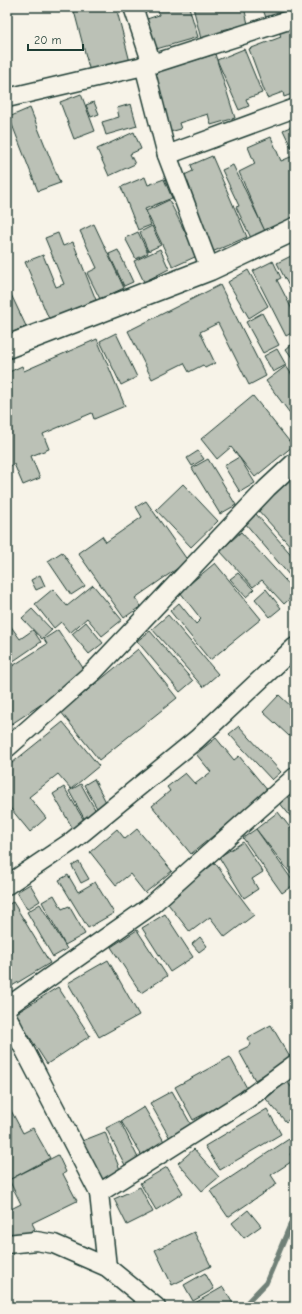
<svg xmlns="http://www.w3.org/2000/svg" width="302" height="1314" font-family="'Comic Neue',sans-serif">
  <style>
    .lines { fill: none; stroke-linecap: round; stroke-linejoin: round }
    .stream { stroke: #6f8077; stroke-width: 5.5 }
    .building { fill: #bbc1b6; stroke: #1f3d34 }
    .street-casing { stroke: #1f3d34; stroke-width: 21 }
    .secondary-casing { stroke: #1f3d34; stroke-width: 25 }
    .street { stroke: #f7f3e8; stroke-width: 18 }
    .secondary { stroke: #f7f3e8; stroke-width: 22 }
  </style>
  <rect width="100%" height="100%" fill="#f7f3e8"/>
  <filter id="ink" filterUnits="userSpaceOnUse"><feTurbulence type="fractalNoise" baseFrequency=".025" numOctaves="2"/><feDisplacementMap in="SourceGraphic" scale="8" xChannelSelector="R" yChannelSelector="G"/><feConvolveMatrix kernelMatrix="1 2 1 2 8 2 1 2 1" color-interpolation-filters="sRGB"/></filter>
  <g filter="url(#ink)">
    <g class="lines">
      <path class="stream" d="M243 1307 266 1283 295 1214"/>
    </g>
    <g class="building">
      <path d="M73 7H116L130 62 90 72Z"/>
      <path d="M157 7H189L198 37 153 50 144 20 159 15Z"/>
      <path d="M193 7H244L248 24 222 30 224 34 201 39Z"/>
      <path d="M262 7H295V12L268 23Z"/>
      <path d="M295 25V93L284 97 283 92 267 98 249 49 281 37 279 31Z"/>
      <path d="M244 49 262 93 246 99 249 106 239 110 217 60Z"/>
      <path d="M215 54 235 118 211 125 208 114 179 123 181 129 166 133 148 75Z"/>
      <path d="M81 94 95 131 74 139 60 102Z"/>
      <path d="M94 102 99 114 91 117 86 105Z"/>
      <path d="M131 104 137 126 106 135 102 122 119 117 117 108Z"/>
      <path d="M30 108 60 183 38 191 9 117Z"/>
      <path d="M295 125V148L292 149 283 130Z"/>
      <path d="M134 132 141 149 130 154 135 164 109 176 97 149Z"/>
      <path d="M271 137 281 161 293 156 295 160V218L265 232 239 172 255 164 248 147Z"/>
      <path d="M212 156 247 237 212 252 180 177 193 171 191 165Z"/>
      <path d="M233 165 265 231 251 238 236 207 239 206 222 170Z"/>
      <path d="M145 177 148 185 164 179 172 198 145 209 151 225 138 230 121 187Z"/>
      <path d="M169 200 197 256 173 267 146 211Z"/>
      <path d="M94 224 124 288 100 299 87 273 97 268 80 231Z"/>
      <path d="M152 226 161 245 148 251 140 232Z"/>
      <path d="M138 232 148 253 136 259 125 238Z"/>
      <path d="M58 233 63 246 73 242 96 300 49 319 25 262 43 255 56 287 64 284 45 238Z"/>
      <path d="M160 249 169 269 144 282 134 261Z"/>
      <path d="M118 250 133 282 124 286 109 254Z"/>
      <path d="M295 254V298L277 263Z"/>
      <path d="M273 261 281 278 277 280 295 315V331L286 336 253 271Z"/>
      <path d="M248 270 268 306 249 318 228 282Z"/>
      <path d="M220 285 266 376 249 385 218 323 200 332 215 363 205 368 203 365 189 372 184 363 152 379 128 331Z"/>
      <path d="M7 286 26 326 7 335Z"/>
      <path d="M262 313 279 345 263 353 246 322Z"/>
      <path d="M116 333 137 377 121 385 100 341Z"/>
      <path d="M97 339 125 406 94 419 92 413 43 434 49 449 31 456 40 478 23 485 14 464 7 467V373L22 366 24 371Z"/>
      <path d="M295 342V362L286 349Z"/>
      <path d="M277 349 286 365 273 372 264 356Z"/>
      <path d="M286 366 295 379V420L266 381Z"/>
      <path d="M253 396 293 446 255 477 231 447 217 459 201 439Z"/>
      <path d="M198 451 204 459 192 466 187 458Z"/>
      <path d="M239 457 255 483 240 492 224 466Z"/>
      <path d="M208 459 236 505 220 514 192 468Z"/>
      <path d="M295 474V547L293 549 257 509Z"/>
      <path d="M183 484 218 521 191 547 156 510Z"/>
      <path d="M146 501 188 561 135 598 141 606 124 618 78 553 102 536 106 542 142 517 136 507Z"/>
      <path d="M256 514 295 559V582L245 523Z"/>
      <path d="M241 532 295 591V594L284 604 262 580 253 587 220 551Z"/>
      <path d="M62 552 85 586 71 595 48 561Z"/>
      <path d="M215 563 261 619 210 660 170 611 179 603 196 624 201 619 180 592Z"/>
      <path d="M238 573 254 590 246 597 230 579Z"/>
      <path d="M40 575 45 586 36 590 31 580Z"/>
      <path d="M93 585 122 620 102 636 87 618 70 633 61 622 54 628 35 604 53 589 67 606Z"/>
      <path d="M266 589 281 608 270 617 255 599Z"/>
      <path d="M32 609 52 630 42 639 22 618Z"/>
      <path d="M168 615 218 674 203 687 152 629Z"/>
      <path d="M7 621 20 639 33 630 41 642 12 662 7 655Z"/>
      <path d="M86 622 103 643 89 654 72 634Z"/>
      <path d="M58 630 87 674 7 727V661L11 667 47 644 44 639Z"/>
      <path d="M150 631 193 681 180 692 137 641Z"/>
      <path d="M138 649 177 698 99 760 61 712Z"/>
      <path d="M279 695 295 710V729L289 736 263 712Z"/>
      <path d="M63 722 99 766 71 789 58 774 29 797 46 818 30 832 7 804V767Z"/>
      <path d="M239 726 281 772 272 780 229 734Z"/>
      <path d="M216 738 234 760 239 756 268 791 191 854 152 806 170 791 167 787 185 773 195 784 211 772 196 754Z"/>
      <path d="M94 779 107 804 98 810 84 785Z"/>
      <path d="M81 784 97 813 85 820 69 791Z"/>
      <path d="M64 787 85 822 73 829 53 794Z"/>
      <path d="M295 790V822L279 802Z"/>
      <path d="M278 812 295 834V879L256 829Z"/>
      <path d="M117 829 125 839 137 829 172 871 145 893 130 874 116 885 90 852Z"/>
      <path d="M256 829 295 884 282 893 243 838Z"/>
      <path d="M243 842 263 872 252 879 258 889 244 898 219 857Z"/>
      <path d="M79 862 89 879 81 883 72 866Z"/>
      <path d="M215 863 254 915 225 937 210 917 190 932 165 900Z"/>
      <path d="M68 875 78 892 95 882 114 913 88 928 59 880Z"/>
      <path d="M30 884 40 901 27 909 17 892Z"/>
      <path d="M54 895 62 909 69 906 85 934 65 945 42 902Z"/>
      <path d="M13 902 50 963 7 989V956L12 953 7 945V905Z"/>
      <path d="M40 904 67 949 53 957 27 912Z"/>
      <path d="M165 914 193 957 170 972 142 928Z"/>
      <path d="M137 930 167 976 141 993 111 947Z"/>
      <path d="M200 937 207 946 199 952 192 944Z"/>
      <path d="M108 960 139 1015 99 1037 68 983Z"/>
      <path d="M58 987 90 1036 47 1064 15 1014Z"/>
      <path d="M271 1025 291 1059 255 1080 239 1051 251 1045 247 1038Z"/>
      <path d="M230 1057 248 1090 193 1120 175 1087Z"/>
      <path d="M286 1081 295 1091V1102L291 1105 295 1109V1114L286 1122 266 1099Z"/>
      <path d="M172 1091 193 1128 171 1140 150 1103Z"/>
      <path d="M7 1103 23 1133 33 1128 50 1158 7 1181V1144L9 1143 7 1139Z"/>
      <path d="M144 1107 165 1143 142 1156 121 1121Z"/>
      <path d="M267 1109 281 1134 220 1170 205 1146Z"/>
      <path d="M120 1121 139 1160 126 1167 106 1128Z"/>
      <path d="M105 1132 121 1172 99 1181 82 1141Z"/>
      <path d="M295 1135V1150L290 1154 294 1160 271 1175 277 1184 228 1217 210 1191Z"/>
      <path d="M194 1149 219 1177 202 1191 178 1163Z"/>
      <path d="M58 1155 66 1172 63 1174 77 1201 32 1223 35 1229 14 1240 7 1227V1211L21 1204 9 1180Z"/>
      <path d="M167 1167 183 1193 156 1210 140 1183Z"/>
      <path d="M140 1187 153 1212 127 1225 114 1199Z"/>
      <path d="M248 1210 261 1226 244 1238 232 1223Z"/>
      <path d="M194 1232 211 1266 172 1285 155 1250Z"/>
      <path d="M205 1273 214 1289 193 1301 184 1285Z"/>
      <path d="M223 1287 235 1307H188Z"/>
    </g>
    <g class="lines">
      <g class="street-casing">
        <g id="street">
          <path d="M133 7 152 64"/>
          <path d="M144 65 167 155 210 269"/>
          <path d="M7 98 152 64 295 18"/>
          <path d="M167 155 295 108"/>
          <path d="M7 748 94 671 267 488 295 462"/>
          <path d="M7 885 71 842 197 739 295 647"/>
          <path d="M7 1007 148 908 295 777"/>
          <path d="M7 1016 99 1193"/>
          <path d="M7 1244 36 1241 54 1244 107 1267 156 1307"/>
          <path d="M107 1267 99 1193 246 1100 295 1064"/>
        </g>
      </g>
      <g class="secondary-casing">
        <path id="secondary" d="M7 347 210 269 295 229"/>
      </g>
      <use href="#street" class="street"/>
      <use href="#secondary" class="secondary"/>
    </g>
  </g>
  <rect width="302" height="1314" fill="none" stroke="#f7f3e8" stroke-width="24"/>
  <rect x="12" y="12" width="278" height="1290" fill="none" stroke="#1f3d34" stroke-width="1.5" filter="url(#ink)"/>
  <path d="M28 44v6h55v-6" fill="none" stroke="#1f3d34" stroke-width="2"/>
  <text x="34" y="44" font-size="12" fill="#1f3d34" stroke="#f7f3e8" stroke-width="3" paint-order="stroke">20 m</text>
</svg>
